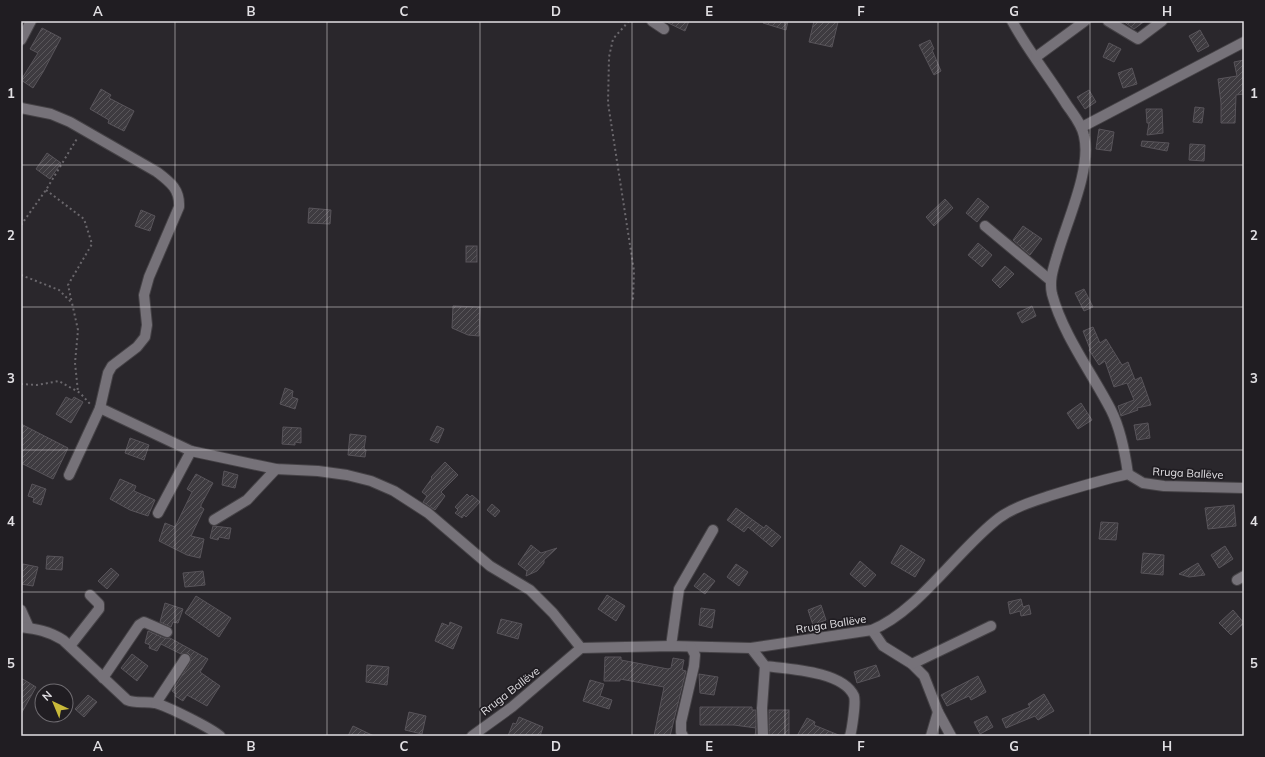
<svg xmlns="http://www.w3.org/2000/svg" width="1265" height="757" font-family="Mulish,sans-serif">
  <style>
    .building { fill: url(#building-hatch); stroke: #58545a }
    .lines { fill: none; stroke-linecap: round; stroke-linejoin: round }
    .minor-casing { stroke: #454246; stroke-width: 12 }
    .path { stroke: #6a676c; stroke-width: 2; stroke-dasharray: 2 3; stroke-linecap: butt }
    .minor { stroke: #767279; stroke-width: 10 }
    .grid { fill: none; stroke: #e2e0e4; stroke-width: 1; stroke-opacity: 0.55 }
    .labels { text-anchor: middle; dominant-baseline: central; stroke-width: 3.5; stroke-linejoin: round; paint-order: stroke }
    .street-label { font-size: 11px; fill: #e2e0e4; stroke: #201d22 }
    .neatline { fill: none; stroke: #e2e0e4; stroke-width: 1.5 }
    .grid-label { font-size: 13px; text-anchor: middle; font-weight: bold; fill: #e2e0e4 }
  </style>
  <defs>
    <pattern id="building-hatch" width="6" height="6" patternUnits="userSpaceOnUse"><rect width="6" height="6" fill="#3e3b40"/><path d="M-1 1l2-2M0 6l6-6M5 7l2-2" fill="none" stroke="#5a575b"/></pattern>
  </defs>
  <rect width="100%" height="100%" fill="#2a272c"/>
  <g class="building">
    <path d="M664 21H689L685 31Z"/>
    <path d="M764 21H788L786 30 763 23Z"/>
    <path d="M814 21 838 22 832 47 809 42Z"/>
    <path d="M1123 21H1145L1134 29Z"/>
    <path d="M42 28 61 38 43 72 33 88 21 80 38 53 30 49Z"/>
    <path d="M1200 30 1209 46 1198 52 1189 36Z"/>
    <path d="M930 40 934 49 932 50 941 71 934 75 919 45Z"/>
    <path d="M1109 43 1121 49 1114 62 1103 57Z"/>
    <path d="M1244 60V94L1236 95 1235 123H1221V103L1218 79 1237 76 1234 62Z"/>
    <path d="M1132 68 1137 84 1123 88 1118 73Z"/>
    <path d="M101 89 111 95 109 98 134 111 124 131 108 123 109 120 90 109Z"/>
    <path d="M1089 90 1096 102 1085 109 1077 97Z"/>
    <path d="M1195 107 1204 108 1202 123 1193 122Z"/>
    <path d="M1146 109H1162L1163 133 1147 135 1149 123H1147Z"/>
    <path d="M1099 129 1114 132 1111 151 1096 149Z"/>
    <path d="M1142 141 1169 143 1167 151 1141 146Z"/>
    <path d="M1190 144 1205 145 1204 161 1189 160Z"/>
    <path d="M47 153 61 163 50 179 36 169Z"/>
    <path d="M978 198 989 207 977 222 966 213Z"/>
    <path d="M945 199 953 208 934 226 926 217Z"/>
    <path d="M309 208 331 210 330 224 308 223Z"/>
    <path d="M141 210 155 216 150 231 135 226Z"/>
    <path d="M1023 226 1042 239 1030 255 1013 240Z"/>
    <path d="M978 243 992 255 982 267 968 255Z"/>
    <rect x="466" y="246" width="11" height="16"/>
    <path d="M1005 266 1014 274 1000 288 992 280Z"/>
    <path d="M1084 289 1093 307 1084 311 1075 293Z"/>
    <path d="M453 306 480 307 479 336 468 335 452 328Z"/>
    <path d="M1032 306 1036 316 1022 323 1017 313Z"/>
    <path d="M1093 327 1100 343 1106 339 1122 365 1128 362 1135 380 1141 377 1151 405 1137 408 1138 410 1121 416 1118 406 1134 400 1127 383 1114 387 1105 361 1099 365 1089 350 1090 349 1083 331Z"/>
    <path d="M285 388 293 391 292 397 298 399 295 409 280 404Z"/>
    <path d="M66 397 72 400 74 397 83 402 71 423 56 414Z"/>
    <path d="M1081 403 1092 420 1078 429 1067 413Z"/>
    <path d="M1148 423 1150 438 1137 440 1134 425Z"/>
    <path d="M21 424 68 448 53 479 21 463Z"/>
    <path d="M437 426 444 429 438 443 430 440Z"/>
    <path d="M283 427 301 428V443L295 442V445L282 444Z"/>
    <path d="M350 434 366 436 364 449 366 450 365 457 348 455Z"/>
    <path d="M130 438 149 445 144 460 125 453Z"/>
    <path d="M445 462 458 475 441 492 445 496 435 510 423 502 427 496 422 492 432 478 431 477Z"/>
    <path d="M224 471 238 475 235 488 222 485Z"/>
    <path d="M196 474 213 483 201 505V507L204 509 191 536 204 539 200 558 187 555 159 541 165 523 175 527 192 492 187 489Z"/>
    <path d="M120 479 136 486 134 491 155 500 148 516 130 510 110 499Z"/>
    <path d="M32 484 46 489 41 505 33 502 34 498 28 496Z"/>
    <path d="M467 494 470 497 472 495 480 502 466 517 464 515 462 518 455 513 458 510 455 507Z"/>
    <path d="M492 504 500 511 495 517 487 510Z"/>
    <path d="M1234 505 1236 526 1208 529 1205 508Z"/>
    <path d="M736 508 764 528 766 525 781 537 772 547 748 527 744 532 727 520Z"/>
    <path d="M1101 522 1118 523 1116 540 1099 539Z"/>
    <path d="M213 526 231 528 229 539 219 537 218 540 210 538Z"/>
    <path d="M531 545 541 553 557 548 544 560V563L537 571 526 576 527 571 518 564Z"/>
    <path d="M901 545 925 560 915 577 891 563Z"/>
    <path d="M1225 546 1233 559 1219 568 1211 555Z"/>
    <path d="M1143 553 1164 555 1163 575 1141 573Z"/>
    <path d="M47 556 63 557 62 570 46 569Z"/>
    <path d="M860 561 876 575 865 587 850 574Z"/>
    <path d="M1198 563 1205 575 1189 577 1179 574Z"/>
    <path d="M23 564 38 567 33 586 21 584Z"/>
    <path d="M736 564 748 572 739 586 727 577Z"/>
    <path d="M111 568 119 575 107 589 98 581Z"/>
    <path d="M203 571 205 585 185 587 183 573Z"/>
    <path d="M704 573 715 581 705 594 694 586Z"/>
    <path d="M607 595 625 606 616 621 598 609Z"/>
    <path d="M196 596 231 618 219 637 185 613Z"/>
    <path d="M1021 599 1023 607 1029 605 1031 614 1021 616 1020 611 1010 614 1008 602Z"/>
    <path d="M165 603 183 609 178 623 173 622 171 627 160 622Z"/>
    <path d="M821 605 826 620 813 625 808 610Z"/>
    <path d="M701 608 715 610 712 628 699 625Z"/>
    <path d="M1233 610 1244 623 1231 635 1219 623Z"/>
    <path d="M501 619 522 624 518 639 497 633Z"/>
    <path d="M450 622 462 627 453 649 435 641 442 623 449 626Z"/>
    <path d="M148 631 164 638H170L208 659 200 672 220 686 207 706 187 695 183 701 175 696 176 694 172 691 190 663 191 656 188 653 181 654 161 644 157 651 149 648 150 645 145 643Z"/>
    <path d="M132 654 148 666 137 681 121 668Z"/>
    <path d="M605 657H621V660L668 669 671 668 673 658 684 660 682 670 686 671 670 736H654L664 687 620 679V681H604Z"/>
    <path d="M367 665 389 667 387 685 366 682Z"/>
    <path d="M876 665 880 676 857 683 854 672Z"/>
    <path d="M699 674 718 677 714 695 700 693Z"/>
    <path d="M978 676 986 692 971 700 969 696 947 706 941 695Z"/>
    <path d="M21 678 36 687 21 714Z"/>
    <path d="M590 680 604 684 600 696 612 700 609 709 583 701Z"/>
    <path d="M1044 694 1054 711 1038 720 1035 716 1006 728 1002 719 1030 707 1028 704Z"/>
    <path d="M88 695 97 702 84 717 75 709Z"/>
    <path d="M700 707H752V710H756V736H755L756 728 734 725H700Z"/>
    <rect x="769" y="710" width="20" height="26"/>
    <path d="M409 712 426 716 422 734 405 730Z"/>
    <path d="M987 716 993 727 980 734 974 722Z"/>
    <path d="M519 717 543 727 540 736H508L513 723 516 724Z"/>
    <path d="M807 718 815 722 814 725 841 736H797Z"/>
    <path d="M353 726 374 736H348Z"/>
  </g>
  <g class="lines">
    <g class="minor-casing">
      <g id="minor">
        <path d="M652 21 664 29"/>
        <path d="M1012 21C1027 49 1048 75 1065 102 1072 113 1082 124 1084 136 1092 169 1066 223 1057 256 1053 269 1049 281 1052 294 1063 335 1092 373 1111 410 1121 430 1125 452 1128 474"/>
        <path d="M1108 21 1138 39 1162 21"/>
        <path d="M21 40 31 21"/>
        <path d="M1036 57 1085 21"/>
        <path d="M21 108 51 114 70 122 157 172C170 182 180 189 179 207L149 277 144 295 147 325 145 337 137 347 112 366 108 373 100 408 69 475"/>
        <path d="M1082 127 1244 42"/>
        <path d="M985 226 1050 280"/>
        <path d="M100 408 191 451 276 469 318 471 347 475 371 481 394 491 428 513 490 566 530 590 553 613 581 648"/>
        <path d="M158 513 191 451"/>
        <path d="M214 520 247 500 276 469"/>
        <path d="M1237 580 1244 576"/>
        <path d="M21 610 29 628"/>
        <path d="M21 627C36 629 49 631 63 640L127 700C136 704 145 701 155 703 167 706 211 728 220 736"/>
        <path d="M872 630 883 646 912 664 924 676 938 712 951 736"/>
        <path d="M70 646 99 609V604L90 595"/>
        <path d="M671 646 679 589 713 530"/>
        <path d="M751 648 765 666C789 669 843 671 854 696 856 702 852 729 850 736"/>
        <path d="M912 664 991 626"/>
        <path d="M103 678 139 625 144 622 167 632"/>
        <path d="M156 703 185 659"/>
        <path d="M472 736 512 707 581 648 671 646 751 648 872 630C919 611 958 549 999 518 1014 507 1032 502 1049 496 1075 488 1101 480 1128 474L1143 483 1164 486 1244 488"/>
        <path d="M683 736 681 732V722L694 666 695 655 691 647"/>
        <path d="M763 736 762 708 765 666"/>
        <path d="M931 736 938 712"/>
      </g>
    </g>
    <g class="path">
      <path d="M629 21 613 39 609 57 608 103 634 271 633 300"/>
      <path d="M46 190 84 219 92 244 68 285 72 303"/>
      <path d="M21 225 46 190 78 137"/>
      <path d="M21 275 59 290 72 303 78 330 75 363 78 392"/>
      <path d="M21 384 37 385 59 381 80 393 91 405"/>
    </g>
    <use href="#minor" class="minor"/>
  </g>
  <path class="grid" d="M175 21V736M327 21V736M480 21V736M632 21V736M785 21V736M938 21V736M1090 21V736M21 165H1244M21 307H1244M21 450H1244M21 592H1244"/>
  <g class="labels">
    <g class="street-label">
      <text transform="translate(1188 473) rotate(3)">Rruga Ballëve</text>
      <text transform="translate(831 624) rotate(-9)">Rruga Ballëve</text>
      <text transform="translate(510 691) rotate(-38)">Rruga Ballëve</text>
    </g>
  </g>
  <rect width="1265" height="757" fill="none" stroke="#201d22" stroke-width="44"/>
  <g transform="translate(54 703) rotate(316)"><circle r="19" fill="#201d22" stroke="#6e6b70"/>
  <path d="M0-3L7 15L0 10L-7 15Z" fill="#c9ba3a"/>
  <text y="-6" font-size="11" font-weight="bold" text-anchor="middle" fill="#e2e0e4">N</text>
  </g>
  <rect x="22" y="22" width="1221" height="713" class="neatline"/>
  <g class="grid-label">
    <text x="98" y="16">A</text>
    <text x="251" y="16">B</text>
    <text x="404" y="16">C</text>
    <text x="556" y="16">D</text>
    <text x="709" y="16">E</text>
    <text x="861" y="16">F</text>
    <text x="1014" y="16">G</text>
    <text x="1167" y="16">H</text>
    <text x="11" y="98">1</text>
    <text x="1254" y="98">1</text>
    <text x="11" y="240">2</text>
    <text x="1254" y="240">2</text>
    <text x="11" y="383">3</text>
    <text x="1254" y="383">3</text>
    <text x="11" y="526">4</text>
    <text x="1254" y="526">4</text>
    <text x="11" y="668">5</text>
    <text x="1254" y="668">5</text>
    <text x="98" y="751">A</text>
    <text x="251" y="751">B</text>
    <text x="404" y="751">C</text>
    <text x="556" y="751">D</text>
    <text x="709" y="751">E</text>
    <text x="861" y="751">F</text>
    <text x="1014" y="751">G</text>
    <text x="1167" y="751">H</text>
  </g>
</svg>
